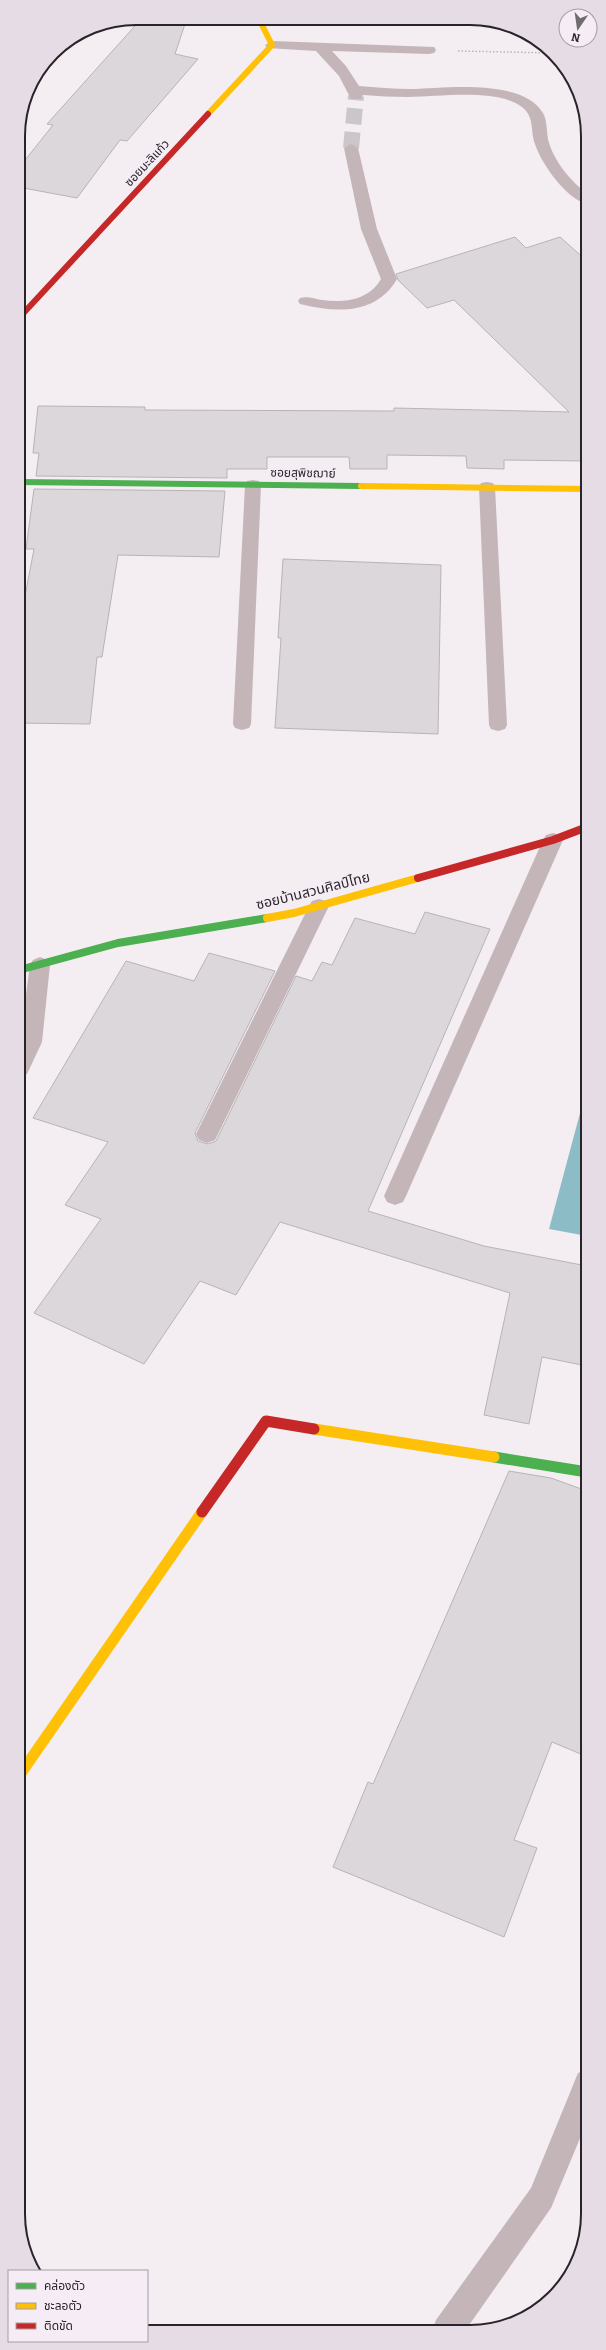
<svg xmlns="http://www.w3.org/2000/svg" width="606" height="2350" font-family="Bitter,'Noto Sans Thai',serif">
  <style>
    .water { fill: #8cbdc7 }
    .building { fill: #dbd7db; stroke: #b8b3b7 }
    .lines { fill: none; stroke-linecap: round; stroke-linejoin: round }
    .street-tunnel { stroke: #cbc6ca; stroke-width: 16; stroke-dasharray: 16 8; stroke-linecap: butt }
    .path { stroke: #bdb2b7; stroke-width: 1.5; stroke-dasharray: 1.5 2; stroke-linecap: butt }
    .street { fill: #c4b5b9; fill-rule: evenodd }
    .fast-far2 { stroke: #4caf50; stroke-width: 6 }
    .fast-far1 { stroke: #4caf50; stroke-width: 8 }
    .fast { stroke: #4caf50; stroke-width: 11 }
    .slow-far2 { stroke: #ffc107; stroke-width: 6 }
    .slow-far1 { stroke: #ffc107; stroke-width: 8 }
    .slow { stroke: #ffc107; stroke-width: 11 }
    .jam-far2 { stroke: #c62828; stroke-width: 6 }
    .jam-far1 { stroke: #c62828; stroke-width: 8 }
    .jam { stroke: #c62828; stroke-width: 11 }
    .labels { text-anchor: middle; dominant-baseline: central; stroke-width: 3; stroke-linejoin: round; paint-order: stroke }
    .far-street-label { font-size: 12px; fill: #282428; stroke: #f6ecf5 }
    .street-label { font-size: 14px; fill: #282428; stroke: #f6ecf5 }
    .rim { fill: none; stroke: #282428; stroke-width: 2 }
  </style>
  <rect width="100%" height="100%" fill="#f4eef3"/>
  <path class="water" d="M587 1087V1236L549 1229Z"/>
  <g class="building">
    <path d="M142 18H187L175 54 198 59 127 141 120 140 77 198 18 187V169L53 125 47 124Z"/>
    <path d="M515 237 526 248 560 237 587 261V461L504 460V469L467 468 466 456 387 455V469H350L349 457H267V469H227V478L36 476 39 453H33L38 406 145 407V410L394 411V408L569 412 454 300 427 308 398 280 396 274Z"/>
    <path d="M34 489 225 491 219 557 118 555 102 657H97L90 724 18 723V633L34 549H26Z"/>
    <path d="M283 559 441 565 438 734 275 728 281 638H278Z"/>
    <path d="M425 912 490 929 368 1211 484 1246 587 1266V1366L542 1357 529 1424 484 1415 510 1293 280 1222 236 1295 200 1281 144 1364 34 1313 101 1219 65 1205 108 1142 33 1118 126 961 194 981 209 953 275 971 195 1133 198 1141 208 1144 216 1141 296 976 312 981 322 962 332 965 355 918 415 934Z"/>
    <path d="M509 1471 551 1478 587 1491 588 1757 552 1742 514 1840 537 1848 504 1937 333 1867 368 1782 373 1784Z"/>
  </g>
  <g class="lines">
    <path class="street-tunnel" d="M351 148 356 96"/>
    <path class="path" d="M458 51 553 53"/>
    <g class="street">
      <path d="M272 41 434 47 436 50 434 53 429 54 332 51 346 66 359 86C376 87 393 89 411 89 446 88 522 78 543 113 548 122 546 133 549 143 555 162 571 182 587 193V204C566 199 541 163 535 144 530 131 535 117 522 107 497 88 439 97 408 97 393 97 378 96 363 95L361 99H351L339 76 316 51 267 48 265 45Z"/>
      <path d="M351 144 358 148 377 229 397 279C376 315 337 313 300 304L298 301 300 298C308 296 315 299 322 300 345 303 369 300 381 279L361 229 344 148Z"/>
      <path d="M253 480 259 481 261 485 251 724 249 728 242 730 235 728 233 724 245 485 247 481Z"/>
      <path d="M487 482 493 483 495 487 507 725 505 729 498 731 491 729 489 725 479 487 481 483Z"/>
      <path d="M553 833 560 835 563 840 406 1196 403 1202 395 1205 387 1202 384 1196 543 840 546 835Z"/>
      <path d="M319 899 326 901 329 906 218 1134 215 1140 207 1143 199 1140 196 1134 309 906 312 901Z"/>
      <path d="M40 957 47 960 50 965 42 1042 27 1074 19 1076V1046L30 965 33 960Z"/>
      <path d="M588 2069V2119L551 2208 465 2331H432L436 2320 531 2188 578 2073Z"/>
    </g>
    <path class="fast-far2" d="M18 482 361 486"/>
    <path class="fast-far1" d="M19 970 118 943 267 918"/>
    <path class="fast" d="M494 1457 587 1472"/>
    <g class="slow-far2">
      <path d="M208 114 272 45 259 19"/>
      <path d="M361 486 587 489"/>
    </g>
    <path class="slow-far1" d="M267 918 294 913 418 878"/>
    <g class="slow">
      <path d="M314 1429 494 1457"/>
      <path d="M19 1776 202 1512"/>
    </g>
    <path class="jam-far2" d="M18 319 208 114"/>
    <path class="jam-far1" d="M418 878 553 840 587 827"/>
    <path class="jam" d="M202 1512 266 1421 314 1429"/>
  </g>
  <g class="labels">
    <g class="far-street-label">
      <text transform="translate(147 163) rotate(-47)">ซอยมะลิแก้ว</text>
      <text transform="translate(303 473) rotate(1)">ซอยสุพิชฌาย์</text>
    </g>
    <g class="street-label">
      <text transform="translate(313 891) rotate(-14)">ซอยบ้านสวนศิลป์ไทย</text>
    </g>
  </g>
  <path d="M0 0H606V2350H0ZM136 25H470A111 111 0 0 1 581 136V2214A111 111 0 0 1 470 2325H136A111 111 0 0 1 25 2214V136A111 111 0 0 1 136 25Z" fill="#e6dce5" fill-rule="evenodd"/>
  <path class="rim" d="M136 25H470A111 111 0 0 1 581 136V2214A111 111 0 0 1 470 2325H136A111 111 0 0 1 25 2214V136A111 111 0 0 1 136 25Z"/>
  <rect x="8" y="2270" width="140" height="72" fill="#f6ecf5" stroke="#a49ca3"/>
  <rect x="16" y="2283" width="20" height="6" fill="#4caf50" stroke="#a49ca3"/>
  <text x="44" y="2290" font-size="12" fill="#282428">คล่องตัว</text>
  <rect x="16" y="2303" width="20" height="6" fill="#ffc107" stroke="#a49ca3"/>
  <text x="44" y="2310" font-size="12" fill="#282428">ชะลอตัว</text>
  <rect x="16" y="2323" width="20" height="6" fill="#c62828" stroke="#a49ca3"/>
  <text x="44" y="2330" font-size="12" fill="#282428">ติดขัด</text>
  <g transform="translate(578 28) rotate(193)"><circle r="19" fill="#f6ecf5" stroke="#a49ca3"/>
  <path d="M0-3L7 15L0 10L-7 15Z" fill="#6f6b6f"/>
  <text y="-6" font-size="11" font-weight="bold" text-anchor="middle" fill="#282428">N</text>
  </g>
</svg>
